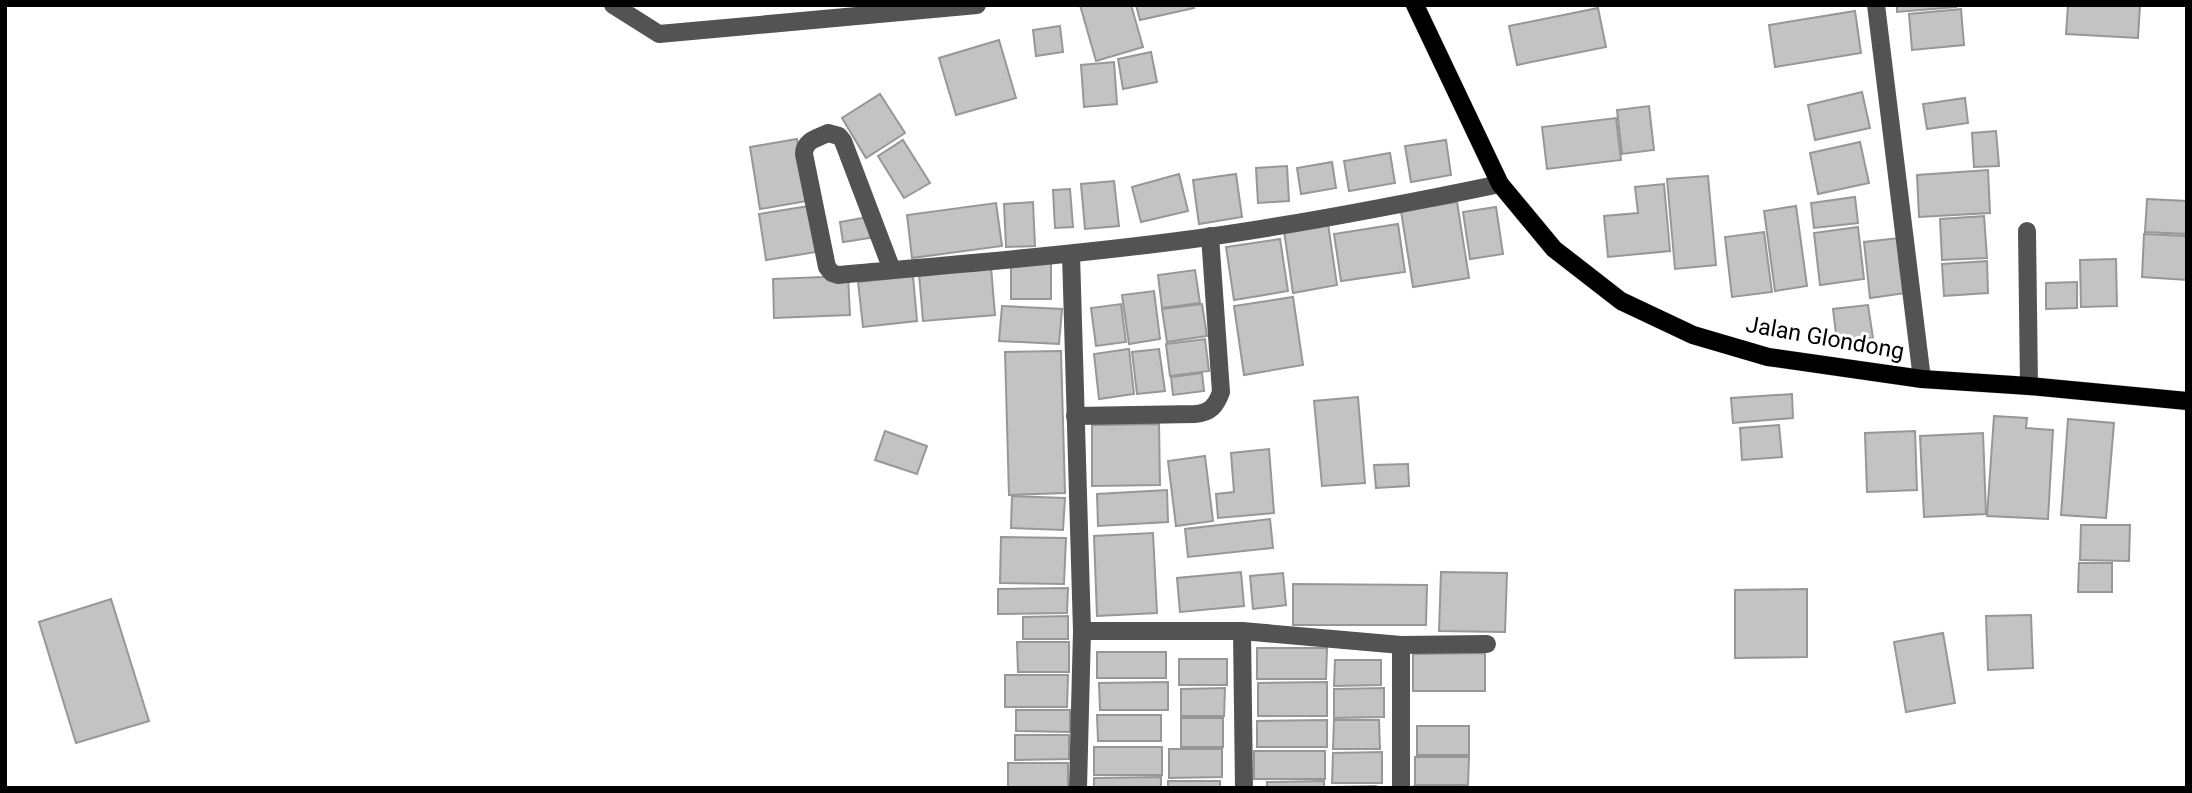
<svg xmlns="http://www.w3.org/2000/svg" width="2192" height="793" font-family="Roboto,sans-serif">
  <style>
    .building { fill: #c3c3c3; stroke: #979797; stroke-width: 2 }
    .lines { fill: none; stroke-linecap: round; stroke-linejoin: round }
    .major-casing { stroke: #dbdbdb; stroke-width: 19 }
    .minor { stroke: #535353; stroke-width: 18 }
    .major { stroke: #000; stroke-width: 18 }
    .labels { text-anchor: middle; dominant-baseline: central; stroke-width: 6; stroke-linejoin: round; paint-order: stroke }
    .street-label { font-size: 23px; fill: #000; stroke: #fff }
  </style>
  <rect width="100%" height="100%" fill="#fff"/>
  <g class="building">
    <path d="M1080 5H1131L1143 47 1096 61Z"/>
    <path d="M1136 5H1193L1194 8 1140 20Z"/>
    <path d="M1897 5H1956V7L1897 12Z"/>
    <path d="M2068 5H2140L2138 38 2066 34Z"/>
    <path d="M1598 8 1606 47 1517 65 1509 26Z"/>
    <path d="M1961 9 1964 45 1912 50 1909 14Z"/>
    <path d="M1855 11 1861 53 1775 67 1769 25Z"/>
    <path d="M1060 26 1063 52 1036 56 1033 30Z"/>
    <path d="M999 40 1016 98 956 115 939 58Z"/>
    <path d="M1151 52 1157 82 1123 89 1118 59Z"/>
    <path d="M1114 62 1117 104 1084 107 1081 65Z"/>
    <path d="M1862 92 1870 128 1815 140 1808 105Z"/>
    <path d="M880 94 905 133 866 158 842 118Z"/>
    <path d="M1965 98 1968 123 1927 129 1923 104Z"/>
    <path d="M1649 106 1654 150 1622 154 1617 110Z"/>
    <path d="M1616 118 1621 160 1547 169 1542 127Z"/>
    <path d="M1996 131 1999 166 1974 167 1972 133Z"/>
    <path d="M797 139 807 201 760 209 750 147Z"/>
    <path d="M903 140 930 183 904 198 878 156Z"/>
    <path d="M1446 140 1451 175 1411 182 1405 146Z"/>
    <path d="M1860 142 1869 183 1818 194 1810 153Z"/>
    <path d="M1390 153 1395 183 1349 191 1344 161Z"/>
    <path d="M1332 162 1336 188 1301 194 1297 168Z"/>
    <path d="M1287 166 1289 201 1258 203 1256 168Z"/>
    <path d="M1988 170 1990 213 1919 217 1917 175Z"/>
    <path d="M1179 174 1188 211 1141 222 1132 187Z"/>
    <path d="M1236 174 1242 217 1199 224 1193 180Z"/>
    <path d="M1708 176 1716 265 1675 269 1667 179Z"/>
    <path d="M1114 181 1119 226 1085 229 1081 184Z"/>
    <path d="M1664 184 1670 251 1608 257 1604 216 1638 213 1635 187Z"/>
    <path d="M1070 189 1073 227 1055 228 1053 190Z"/>
    <path d="M1855 197 1858 223 1814 228 1811 203Z"/>
    <path d="M2147 199 2187 201V234L2145 232Z"/>
    <path d="M1033 202 1035 246 1006 247 1004 204Z"/>
    <path d="M1457 202 1469 278 1413 287 1401 211Z"/>
    <path d="M996 203 1002 246 912 258 907 215Z"/>
    <path d="M809 206 816 252 766 260 759 214Z"/>
    <path d="M1796 206 1807 286 1775 291 1764 211Z"/>
    <path d="M1496 207 1503 254 1470 259 1463 212Z"/>
    <path d="M1984 216 1987 258 1942 260 1940 219Z"/>
    <path d="M868 217 870 238 843 242 840 222Z"/>
    <path d="M1328 224 1337 285 1293 293 1284 231Z"/>
    <path d="M1398 224 1405 272 1341 281 1334 234Z"/>
    <path d="M1858 227 1864 279 1820 285 1814 233Z"/>
    <path d="M1764 232 1772 292 1732 297 1725 237Z"/>
    <path d="M2144 234 2187 236V280L2142 277Z"/>
    <path d="M1899 238 1906 293 1870 298 1864 242Z"/>
    <path d="M1280 239 1288 291 1234 300 1226 247Z"/>
    <path d="M2116 259 2117 306 2081 307 2080 260Z"/>
    <path d="M1011 260 1051 261V299H1011Z"/>
    <path d="M1987 261 1988 293 1944 296 1942 264Z"/>
    <path d="M991 267 995 315 923 321 919 273Z"/>
    <path d="M1195 270 1200 303 1162 308 1158 275Z"/>
    <path d="M848 276 850 315 774 318 773 279Z"/>
    <path d="M913 276 917 321 863 327 858 282Z"/>
    <path d="M2077 282V308L2046 309V283Z"/>
    <path d="M1154 291 1160 339 1129 344 1122 295Z"/>
    <path d="M1293 297 1303 365 1244 375 1234 306Z"/>
    <path d="M1121 304 1126 342 1096 346 1091 308Z"/>
    <path d="M1202 304 1207 336 1167 342 1162 309Z"/>
    <path d="M1868 305 1873 338 1837 342 1833 309Z"/>
    <path d="M1002 306 1062 309 1059 344 999 341Z"/>
    <path d="M1205 339 1209 371 1170 376 1166 344Z"/>
    <path d="M1129 349 1134 394 1099 399 1094 354Z"/>
    <path d="M1159 349 1165 391 1137 394 1132 352Z"/>
    <path d="M1061 351 1065 493 1009 495 1005 352Z"/>
    <path d="M1202 373 1204 391 1173 395 1171 377Z"/>
    <path d="M1792 394 1793 418 1733 423 1731 398Z"/>
    <path d="M1358 397 1365 483 1322 486 1314 401Z"/>
    <path d="M1994 416 2027 418 2026 428 2053 430 2048 519 1987 516Z"/>
    <path d="M2068 419 2114 423 2106 518 2061 515Z"/>
    <path d="M1159 424 1160 485 1092 486V425Z"/>
    <path d="M1779 425 1782 457 1742 460 1740 428Z"/>
    <path d="M885 431 927 446 917 474 875 460Z"/>
    <path d="M1915 431 1917 490 1867 492 1865 433Z"/>
    <path d="M1983 433 1986 514 1924 517 1920 436Z"/>
    <path d="M1269 449 1274 513 1218 518 1216 494 1234 492 1231 453Z"/>
    <path d="M1205 456 1213 521 1176 526 1168 461Z"/>
    <path d="M1408 464 1409 486 1376 488 1374 465Z"/>
    <path d="M1167 490 1168 522 1098 526 1097 494Z"/>
    <path d="M1012 496 1065 498 1063 530 1011 528Z"/>
    <path d="M1270 519 1273 548 1188 557 1185 529Z"/>
    <path d="M2081 525H2130L2129 561 2080 560Z"/>
    <path d="M1153 533 1157 613 1097 616 1094 536Z"/>
    <path d="M1001 537 1066 538 1064 584 1000 583Z"/>
    <path d="M2079 563H2112V592H2078Z"/>
    <path d="M1241 572 1244 606 1180 612 1177 578Z"/>
    <path d="M1441 572 1507 573 1505 632 1439 631Z"/>
    <path d="M1283 573 1286 605 1253 609 1250 576Z"/>
    <path d="M1293 584 1427 585 1426 625H1293Z"/>
    <path d="M1068 588 1067 613 998 614V589Z"/>
    <path d="M1807 589V657L1735 658V590Z"/>
    <path d="M111 599 149 721 76 743 39 622Z"/>
    <path d="M2031 615 2033 668 1988 670 1986 616Z"/>
    <path d="M1068 616V639H1023V617Z"/>
    <path d="M1943 633 1955 703 1906 712 1894 642Z"/>
    <path d="M1017 642H1069V672H1018Z"/>
    <path d="M1257 648H1327L1326 679H1257Z"/>
    <rect x="1097" y="652" width="69" height="26"/>
    <path d="M1485 653V691H1413V654Z"/>
    <rect x="1179" y="659" width="48" height="26"/>
    <path d="M1335 660H1381V685L1334 686Z"/>
    <path d="M1005 675H1068L1067 707H1005Z"/>
    <path d="M1168 682V710H1100L1099 683Z"/>
    <path d="M1327 682V716H1258V683Z"/>
    <path d="M1225 688 1224 716H1181V689Z"/>
    <path d="M1384 688V717L1334 718V689Z"/>
    <path d="M1016 710H1070V732L1016 731Z"/>
    <path d="M1097 715H1161V741H1098Z"/>
    <rect x="1181" y="718" width="42" height="29"/>
    <path d="M1327 720V747H1257V721Z"/>
    <path d="M1334 720H1379L1380 749H1333Z"/>
    <rect x="1417" y="726" width="52" height="29"/>
    <path d="M1015 735H1069V759L1015 760Z"/>
    <rect x="1094" y="747" width="68" height="28"/>
    <path d="M1169 749H1222V777L1169 778Z"/>
    <rect x="1254" y="751" width="71" height="28"/>
    <path d="M1382 752V783H1332L1333 753Z"/>
    <path d="M1415 757H1469L1468 785H1415Z"/>
    <rect x="1008" y="763" width="60" height="25"/>
    <path d="M1161 777V788H1094V778Z"/>
    <rect x="1168" y="781" width="52" height="7"/>
    <path d="M1324 781V788H1267V782Z"/>
    <path d="M1376 786V788H1332V787Z"/>
    <path d="M1414 786 1457 787V788H1414Z"/>
  </g>
  <g class="lines">
    <g class="major-casing">
      <path id="major" d="M1415 5 1500 184 1554 249 1621 301 1693 335 1768 357 1922 379 2029 386 2187 401"/>
    </g>
    <g class="minor">
      <path d="M613 5 659 34 977 5"/>
      <path d="M1876 5 1922 379"/>
      <path d="M2027 231 2029 386"/>
      <path d="M1071 254 1082 631 1078 788"/>
      <path d="M892 270 843 141 839 136 828 133C818 138 804 140 804 154L827 267 832 273 838 275C961 264 1085 254 1208 237 1306 223 1404 204 1500 184"/>
      <path d="M1075 416 1195 414C1210 413 1216 406 1221 392L1210 236"/>
      <path d="M1082 631H1242L1401 645 1487 644"/>
      <path d="M1242 631 1244 788"/>
      <path d="M1401 645V788"/>
    </g>
    <use href="#major" class="major"/>
  </g>
  <g class="labels">
    <g class="street-label">
      <text transform="translate(1825 338) rotate(10)">Jalan Glondong</text>
    </g>
  </g>
  <rect width="2192" height="793" fill="none" stroke="#000000" stroke-width="14"/>
</svg>
